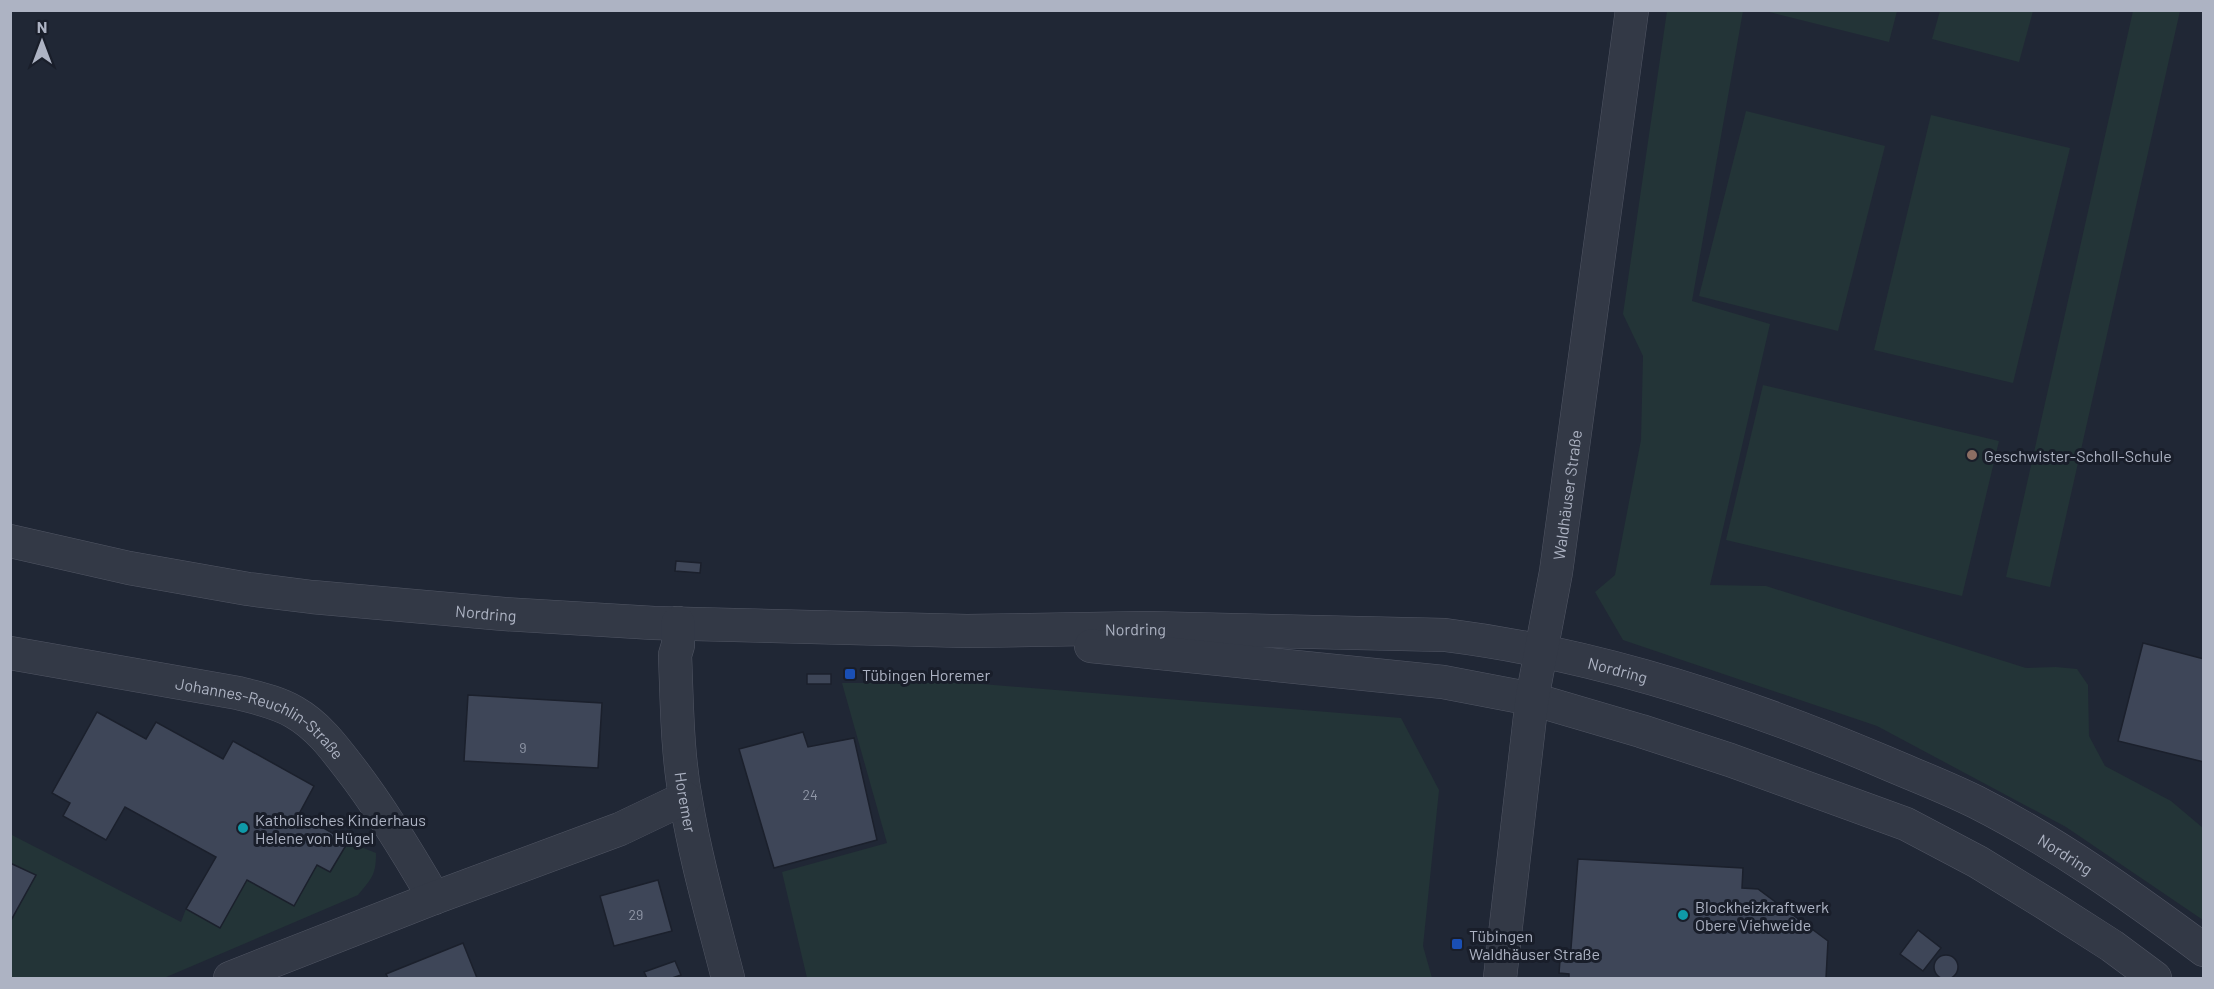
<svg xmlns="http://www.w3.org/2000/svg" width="2214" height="989" font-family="Barlow,sans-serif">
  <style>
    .green { fill: #233437 }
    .building { fill: #3e4658; stroke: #1b202c; stroke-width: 1.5 }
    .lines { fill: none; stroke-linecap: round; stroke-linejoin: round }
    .minor-casing { stroke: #515664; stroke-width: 34 }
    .minor { stroke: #333946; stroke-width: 33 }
    .education-dot { fill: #8d6e63; stroke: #191e2a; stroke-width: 2 }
    .transit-dot { fill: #1a4fb4; stroke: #191e2a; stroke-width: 2 }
    .culture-dot { fill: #0f9aa8; stroke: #191e2a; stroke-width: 2 }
    .labels { text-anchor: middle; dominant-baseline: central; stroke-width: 6; stroke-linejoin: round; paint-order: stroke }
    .number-label { font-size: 14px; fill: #9198a8 }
    .poi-label { font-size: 16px; fill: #adb3c3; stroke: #191e2a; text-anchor: start }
    .street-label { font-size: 16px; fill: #adb3c3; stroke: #191e2a }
  </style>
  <rect width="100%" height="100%" fill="#202735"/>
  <g class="green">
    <path d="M1667 11H1743L1692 301 1770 324 1710 585 1766 586 2026 668 2056 667 2077 669 2088 685 2089 736 2105 766 2171 801 2203 828V920L2066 827 1877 726 1623 640 1595 592 1615 575 1641 440 1643 356 1623 314Z"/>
    <path d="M1765 11H1897L1889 42Z"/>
    <path d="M1940 11H2033L2019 62 1932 39Z"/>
    <path d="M2133 11H2180L2050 587 2006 577Z"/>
    <path d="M1746 111 1885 146 1838 331 1699 296Z"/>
    <path d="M1931 115 2070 148 2013 383 1874 350Z"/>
    <path d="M1763 385 1999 441 1962 596 1726 540Z"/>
    <path d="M842 683H970L1401 718 1439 790 1423 946 1432 978H807L782 872 887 843Z"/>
    <path d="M10 834 181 922 186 909 247 880 294 906 317 865 331 872 348 842 376 853C376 875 372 878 358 895L164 978H11V922L36 876 11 863Z"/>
  </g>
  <g class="building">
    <path d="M676 561 701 563 700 573 675 571Z"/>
    <path d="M2143 643 2204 659V762L2118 741Z"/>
    <rect x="807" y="674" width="24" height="10"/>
    <path d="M468 695 602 703 598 768 464 761Z"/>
    <path d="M97 712 146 739 156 722 223 759 233 741 314 786 299 814 348 842 330 872 317 865 294 906 247 880 220 928 186 909 216 857 125 807 106 840 63 816 70 803 52 793Z"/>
    <path d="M803 732 808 747 854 738 877 840 774 868 739 749Z"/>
    <path d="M1578 859 1743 868 1742 888 1758 889 1828 941 1826 978H1569V974L1559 973 1560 960 1570 961Z"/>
    <path d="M10 863 36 875 10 922Z"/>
    <path d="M658 880 672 931 614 946 600 896Z"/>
    <path d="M1918 930 1941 948 1923 971 1900 954Z"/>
    <path d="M463 943 477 978H388L386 974Z"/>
    <circle cx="1946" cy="967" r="12"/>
    <path d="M675 961 681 975 672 978H647L644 972Z"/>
  </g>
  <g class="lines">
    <g class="minor-casing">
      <g id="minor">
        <path id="s1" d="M10 541 129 568 248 589 312 597 504 614 654 623 967 631 1147 628 1445 635C1596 654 1744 702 1884 762 1914 775 1946 787 1976 802 2057 843 2131 896 2204 950"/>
        <path id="s2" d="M678 623V645L675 655C677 703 677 753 686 801 696 861 713 919 728 978"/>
        <path d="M1091 646 1443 682 1532 699 1641 731 1730 760 1906 824 1978 862 2048 905 2112 946 2155 978"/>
        <path id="s3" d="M10 653 238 693C257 698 277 702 294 712 317 725 333 746 349 767 381 808 408 853 434 898"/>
        <path d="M230 978 434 898 620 829 685 798"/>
        <path id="s4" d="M1500 978 1532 699 1556 572 1632 10"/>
      </g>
    </g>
    <use href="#minor" class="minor"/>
  </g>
  <circle class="education-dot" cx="1972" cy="455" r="6"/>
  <g class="transit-dot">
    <rect x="844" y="668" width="12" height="12" rx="3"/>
    <rect x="1451" y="938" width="12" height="12" rx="3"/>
  </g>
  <g class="culture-dot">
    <circle cx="243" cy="828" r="6"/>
    <circle cx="1683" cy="915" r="6"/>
  </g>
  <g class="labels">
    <g class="number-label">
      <text x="523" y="747">9</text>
      <text x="810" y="794">24</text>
      <text x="636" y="914">29</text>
    </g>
    <g class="poi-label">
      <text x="1984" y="455">Geschwister-Scholl-Schule</text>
      <text x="862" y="674">Tübingen Horemer</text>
      <text x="255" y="819">Katholisches Kinderhaus<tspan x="255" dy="18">Helene von Hügel</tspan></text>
      <text x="1695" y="906">Blockheizkraftwerk<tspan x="1695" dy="18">Obere Viehweide</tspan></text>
      <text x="1469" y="935">Tübingen<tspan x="1469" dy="18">Waldhäuser Straße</tspan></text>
    </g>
    <g class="street-label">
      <text stroke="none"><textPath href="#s4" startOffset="488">Waldhäuser Straße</textPath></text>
      <text stroke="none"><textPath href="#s1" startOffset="482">Nordring</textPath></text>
      <text stroke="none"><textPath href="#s1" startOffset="1132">Nordring</textPath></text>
      <text stroke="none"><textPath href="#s1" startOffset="1618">Nordring</textPath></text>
      <text stroke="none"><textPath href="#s3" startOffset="262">Johannes-Reuchlin-Straße</textPath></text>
      <text stroke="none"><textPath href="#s2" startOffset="180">Horemer</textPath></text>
      <text stroke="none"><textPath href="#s1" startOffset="2104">Nordring</textPath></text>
    </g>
  </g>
  <rect width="2214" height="989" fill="none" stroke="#adb3c3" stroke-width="24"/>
  <g transform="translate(42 42)" stroke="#191e2a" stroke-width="4.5" paint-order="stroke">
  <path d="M0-4.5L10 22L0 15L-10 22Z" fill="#adb3c3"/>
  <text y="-9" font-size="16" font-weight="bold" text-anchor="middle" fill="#adb3c3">N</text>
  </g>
</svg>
